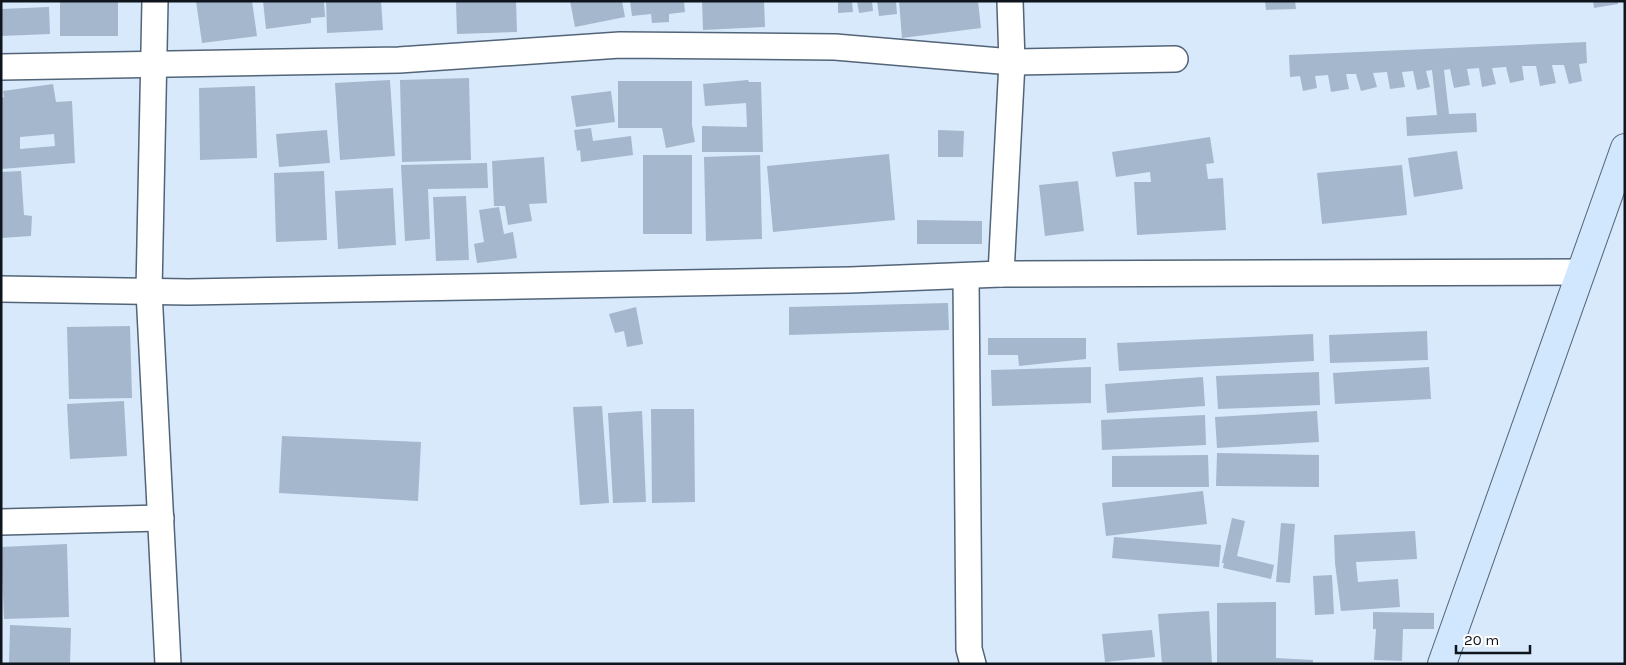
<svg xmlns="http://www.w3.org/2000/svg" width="1626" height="665" font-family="Karla,sans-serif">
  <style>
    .building { fill: #a4b7cd; fill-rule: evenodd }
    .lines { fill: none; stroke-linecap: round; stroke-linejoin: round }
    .street-casing { stroke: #526477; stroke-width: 28 }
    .secondary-casing { stroke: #526477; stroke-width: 30 }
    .street { stroke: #fff; stroke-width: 25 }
    .secondary { stroke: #d0e7fe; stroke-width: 28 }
  </style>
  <rect width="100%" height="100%" fill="#d8e9fb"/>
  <g class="building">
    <rect x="60" y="1" width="58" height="35"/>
    <path d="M196 1H252L257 36 202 43Z"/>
    <path d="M263 1H324L325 17 311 18V23L266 29Z"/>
    <path d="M326 1H381L383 30 327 33Z"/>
    <path d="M456 1H516L517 32 457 34Z"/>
    <path d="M570 1H622L625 17 575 27Z"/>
    <path d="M630 1H684L685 12 669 14V22L652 23 651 14 632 16Z"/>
    <path d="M702 1H764L765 27 703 30Z"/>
    <path d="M838 1H852L853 12 838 13Z"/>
    <path d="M857 1H872L873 11 859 13Z"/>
    <path d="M877 1H896L897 14 879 16Z"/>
    <path d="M899 1H978L981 28 902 38Z"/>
    <path d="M1265 1H1295L1296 9 1266 10Z"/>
    <path d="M1593 1H1618V4L1594 8Z"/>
    <path d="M49 7 50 34 1 36V9Z"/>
    <path d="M1586 42 1587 63 1579 64 1582 81 1569 84 1564 65H1552L1556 83 1540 86 1536 66H1522L1524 80 1510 83 1506 67 1492 68 1496 84 1482 87 1479 68 1467 69 1470 85 1454 88 1450 69 1444 70 1449 114 1476 113 1477 132 1407 136 1406 117 1437 115 1432 70 1426 71 1430 87 1417 90 1413 71 1402 72 1405 87 1390 89 1387 72 1373 73 1377 87 1361 91 1356 74H1346L1349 89 1331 92 1328 75 1315 76 1317 88 1303 91 1300 76 1290 77 1289 55Z"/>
    <path d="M469 78 471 160 402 162 400 80Z"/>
    <path d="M390 80 395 156 340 160 335 83Z"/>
    <path d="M748 80 749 82H761L763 152H702V126L747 127 746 103 705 106 703 84Z"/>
    <path d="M618 81H692V125L695 142 666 148 662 128H618Z"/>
    <path d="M53 84 56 102 72 101 75 163 1 169V98L4 97 3 91ZM54 134 55 146 20 149V137Z"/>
    <path d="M255 86 257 158 200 160 199 88Z"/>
    <path d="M611 91 615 122 576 127 571 96Z"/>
    <path d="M591 128 593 141 631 136 633 155 581 162 580 150 577 151 574 130Z"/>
    <path d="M327 130 330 163 279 167 276 134Z"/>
    <path d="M938 130 964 131 963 157H938Z"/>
    <path d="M1210 137 1214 163 1206 164 1208 179 1223 178 1226 230 1137 235 1134 182H1151L1150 172 1116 177 1112 152Z"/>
    <path d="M1457 151 1463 189 1414 197 1408 158Z"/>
    <path d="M889 154 895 220 773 232 767 166Z"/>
    <rect x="643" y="155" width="49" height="79"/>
    <path d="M760 155 762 239 706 241 704 157Z"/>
    <path d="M544 157 547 203 529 204 532 221 508 225 505 206H494L492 161Z"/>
    <path d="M487 163 488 188 428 189 430 239 405 241 401 165Z"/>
    <path d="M1402 165 1407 215 1322 224 1317 173Z"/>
    <path d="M21 171 24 215 32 216 31 236 1 238V172Z"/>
    <path d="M324 171 327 240 276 242 274 173Z"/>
    <path d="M1078 181 1084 231 1045 236 1039 185Z"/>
    <path d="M393 188 396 245 338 249 335 191Z"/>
    <path d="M466 196 469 260 436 261 433 197Z"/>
    <path d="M499 207 504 234 513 232 517 258 477 263 474 244 484 242 479 210Z"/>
    <path d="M917 220 982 221V244H917Z"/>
    <path d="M948 303 949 330 789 335V307Z"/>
    <path d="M636 307 643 344 627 347 624 331 615 333 609 314Z"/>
    <path d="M130 326 132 398 69 399 67 327Z"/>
    <path d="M1427 331 1428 360 1330 363 1329 335Z"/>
    <path d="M1313 334 1314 361 1119 371 1117 343Z"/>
    <path d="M988 338H1086V359L1019 366 1018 355H988Z"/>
    <path d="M1091 367V403L992 406 991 370Z"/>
    <path d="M1429 367 1431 399 1335 404 1333 373Z"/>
    <path d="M1319 372 1320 405 1218 409 1216 376Z"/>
    <path d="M1203 377 1205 406 1107 413 1105 384Z"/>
    <path d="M124 401 127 456 70 459 67 404Z"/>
    <path d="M602 406 609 503 580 505 573 407Z"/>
    <path d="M651 409H694L695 502 652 503Z"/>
    <path d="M642 411 646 502 613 503 608 413Z"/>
    <path d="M1317 411 1319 442 1217 448 1215 417Z"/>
    <path d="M1205 415 1206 445 1102 450 1101 420Z"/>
    <path d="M282 436 421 442 418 501 279 493Z"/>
    <path d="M1217 453 1319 455V487L1216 486Z"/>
    <path d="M1208 455 1209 487H1112V456Z"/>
    <path d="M1203 491 1207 524 1106 536 1102 503Z"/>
    <path d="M1232 518 1245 521 1237 556 1274 565 1271 579 1223 568 1224 563H1222Z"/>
    <path d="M1281 523 1295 524 1290 583 1276 582Z"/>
    <path d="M1415 531 1417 559 1356 562 1358 582 1398 579 1400 607 1341 611 1335 563 1334 535Z"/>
    <path d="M1114 537 1221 545 1219 567 1112 558Z"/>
    <path d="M67 544 69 617 4 619 1 547Z"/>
    <path d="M1332 575 1334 614 1315 615 1313 576Z"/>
    <path d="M1276 602V658L1313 660V664H1217V603Z"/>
    <path d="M1209 611 1212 664H1162L1158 614Z"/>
    <path d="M1373 612 1434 613V629H1403L1402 661 1374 660 1376 629H1373Z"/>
    <path d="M10 625 71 628 70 664H9Z"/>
    <path d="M1152 630 1155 657 1105 662 1102 634Z"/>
  </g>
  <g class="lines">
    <g class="street-casing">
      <g id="street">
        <path d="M155 1 149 291 168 664"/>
        <path d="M1 67 399 60 620 45 835 47 1012 62 1175 59"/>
        <path d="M1001 274 1012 62 1010 1"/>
        <path d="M966 276 969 649 973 664"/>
        <path d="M1 289 188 292 850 280 1001 274 1580 272"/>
        <path d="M1 522 161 518"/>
      </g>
    </g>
    <g class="secondary-casing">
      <path id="secondary" d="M1442 664 1625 148"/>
    </g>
    <use href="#street" class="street"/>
    <use href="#secondary" class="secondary"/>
  </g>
  <rect width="1626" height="665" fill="none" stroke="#0e151d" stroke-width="5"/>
  <path d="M1456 645v8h74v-8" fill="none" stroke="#0e151d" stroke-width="2.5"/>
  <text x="1464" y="645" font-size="15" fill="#0e151d" stroke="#ffffff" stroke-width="4" paint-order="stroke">20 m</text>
</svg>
